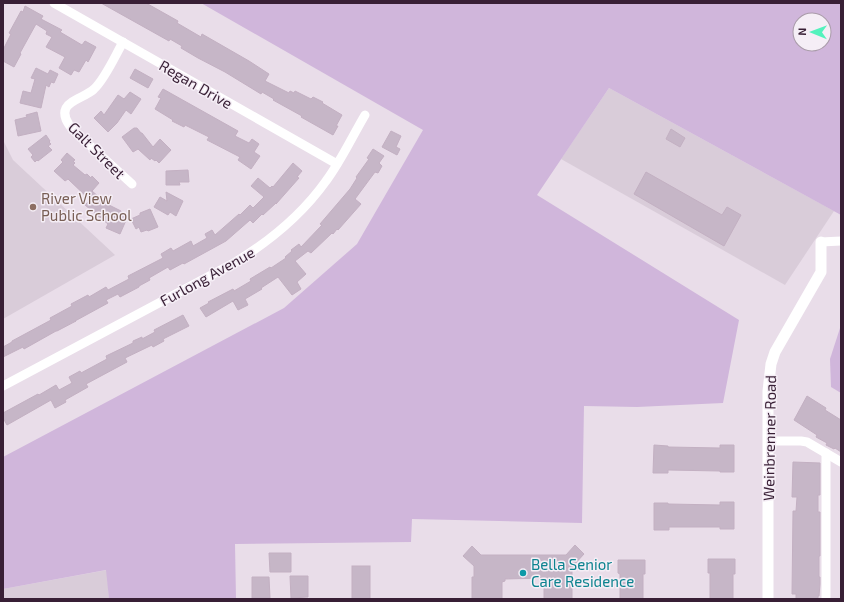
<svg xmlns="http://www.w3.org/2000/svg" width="844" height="602" font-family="'Exo 2',sans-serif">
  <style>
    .built { fill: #d9ccd9 }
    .green { fill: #d0b6db; fill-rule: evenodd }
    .building { fill: #c6b6c7; stroke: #c3b0c2 }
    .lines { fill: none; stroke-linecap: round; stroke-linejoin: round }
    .minor { stroke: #fff; stroke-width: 9 }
    .tertiary { stroke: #fff; stroke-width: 11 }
    .education-dot { fill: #8d6e63; stroke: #f5eef6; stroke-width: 1.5 }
    .culture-dot { fill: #0f9aa8; stroke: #f5eef6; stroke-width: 1.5 }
    .labels { text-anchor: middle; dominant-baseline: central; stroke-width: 3; stroke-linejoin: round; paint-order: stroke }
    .street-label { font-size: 15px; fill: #381f35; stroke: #f5eef6 }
    .education-label { font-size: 15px; fill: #785e54; stroke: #f5eef6; text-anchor: start }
    .culture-label { font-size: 15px; fill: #0d838f; stroke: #f5eef6; text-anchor: start }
  </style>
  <rect width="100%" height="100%" fill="#e9dde9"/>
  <g class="built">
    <path d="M609 88 834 211 785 285 561 159Z"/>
    <path d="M3 140 13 160 115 255 3 319Z"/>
    <path d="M107 570 109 599H3V589Z"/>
  </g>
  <g class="green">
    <path d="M201 3H841V215L609 88 537 195 739 320 723 403 637 407 584 406 582 523 412 519 411 542 235 544 236 599H109L106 570 3 589V457L284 308 357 244 423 130ZM800 20H824V44H800Z"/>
    <path d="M841 325V393L831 387 830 359Z"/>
  </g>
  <g class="building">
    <path d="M101 3H146L178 21 177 23 201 37 202 34 249 61 269 74 265 81 289 93 290 91 294 93 295 91 311 99 313 97 323 102 322 103 342 115 336 126H338L333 135 301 117 302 116 273 100 274 99 262 92 261 94 225 72 198 58 181 48 182 46 170 39 169 41Z"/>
    <path d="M25 6 43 16 41 19 62 30 60 32 82 45 85 41 96 47 88 62 86 60 79 72 74 70 71 75 59 68 65 57 46 47 52 37 46 34 47 31 36 24 20 53 21 54 14 67 3 61V50L11 34 9 33 21 11 23 12Z"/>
    <path d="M36 68 48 74 50 70 58 74 54 83 51 82 49 87 46 85 41 108 20 103 23 91 31 93 35 79 31 78Z"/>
    <path d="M135 69 153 79 148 88 130 78Z"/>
    <path d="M163 89 238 131 235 136 249 143 252 139 259 144 254 152 260 156 251 169 238 160 240 157 207 140 209 137 185 125 184 127 172 121 173 120 155 109 161 98 158 97Z"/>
    <path d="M130 92 141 99 131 114 126 110 117 123 108 132 94 118 101 111 104 115 118 95 124 99Z"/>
    <path d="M37 112 41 131 18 136 15 120 27 117 26 115Z"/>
    <path d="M134 128H137L141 133H142L153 147 160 139 171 150 159 163 156 160 155 161 151 158 150 160 138 149 133 152 122 137Z"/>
    <path d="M671 129 685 138 680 147 666 139Z"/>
    <path d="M391 131 401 136 396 147 400 149 397 155 382 147Z"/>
    <path d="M46 135 50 141 49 142 51 144 48 146 52 150 38 161 37 160 35 162 31 157 33 155 28 149Z"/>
    <path d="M373 149 384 156 379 163 382 166 378 173 375 172 355 199 361 204 338 230 337 229 333 234 332 233 311 253 308 251 295 261 306 274 297 282 301 289 292 295 278 277 261 288 262 289 245 299 248 305 238 310 233 301 206 317 200 308 209 303 208 302 233 289 234 291 251 281 250 279 270 267 271 268 286 258 285 257 292 251 291 250 299 244 301 247 322 225 320 224 350 189 357 178 356 177 369 159 367 158Z"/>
    <path d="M67 153 75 160 73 161 75 163 73 165 85 175 87 174 91 178 92 176 99 183 92 191 107 204 121 211 120 215 127 218 120 234 106 228 108 224 85 205 90 200 68 179 65 181 54 171 63 162 61 160Z"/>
    <path d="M293 163 302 171 297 177 299 178 276 204V203L263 215 262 214 253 223 250 220 226 241 184 264 183 263 170 270 168 267 149 278 150 280 139 286V287L120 297 118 294 106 300 108 303 75 321H76L57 331H56L24 349 23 347 3 357V347L12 342V341L51 320 50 318 72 306 71 304 88 295 89 297 106 287 108 290 129 279 128 276 163 258 161 254 171 248 173 251 191 241 193 246 207 238 205 234 212 230 215 235 239 214 240 215 250 205 253 208 264 197 251 186 258 178 270 188 272 186 273 187Z"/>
    <path d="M188 170 189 182H179L180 185H166V171Z"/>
    <path d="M646 172 722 215 727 207 741 215 724 246 634 194Z"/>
    <path d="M166 192 183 201 176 216 170 212 168 215 154 207 160 197 167 201Z"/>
    <path d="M150 209 158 227 148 231 147 230 141 232 139 227 136 229 131 219 140 215V213Z"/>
    <path d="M183 315 189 326 163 339 164 341 153 347 152 345 125 358 127 362 86 384 88 387 65 400 66 402 55 408 51 400 7 425 3 418V413L38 394 39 395 56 385 59 390 72 383 69 377 80 371 81 373 107 359 106 356 133 343V341L142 337V339L155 332 154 330Z"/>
    <path d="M807 396 826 408 825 410 841 420V452L835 448 834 449 826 445 827 443 816 437 817 435 794 420Z"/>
    <path d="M654 445 668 446V447L720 448V445H734V472H720V471L668 470V473H653Z"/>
    <path d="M793 462 820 463V495H818V512H820V556H819V577H820V584L819 596H818V599H796V594H792L793 511H796L797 497H792Z"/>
    <path d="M720 502H734V529H720V527H669V530H654V503H668V504L720 505Z"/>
    <path d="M575 545 584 554 573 566V570H572V599H544V578L505 579V581L502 582V599H472V577H474V566L463 556 472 546 481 555H566Z"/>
    <path d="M269 553H291V572H270Z"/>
    <path d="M708 559H735V574H733V599H710V573H708Z"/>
    <path d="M618 560H645V574H643V599H620V574L618 573Z"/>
    <rect x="352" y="566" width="18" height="33"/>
    <path d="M290 576H308V597L291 598Z"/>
    <path d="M252 577H269L270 598H252Z"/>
  </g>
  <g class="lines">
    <g class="minor">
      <path d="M54 3 337 164"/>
      <path d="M123 42C115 56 105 79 94 89 87 96 70 100 66 108 62 116 68 124 73 130L132 184"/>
      <path d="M821 242 841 241"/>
      <path d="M3 386 232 264C269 242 301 216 326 181 341 161 352 137 365 115"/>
      <path d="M768 441H801L807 442 841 462"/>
      <path d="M826 453V599"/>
    </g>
    <path class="tertiary" d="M768 599V391L771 364 775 352 821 272V242"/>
  </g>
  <circle class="education-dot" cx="33" cy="207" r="4"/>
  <circle class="culture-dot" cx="523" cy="573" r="4"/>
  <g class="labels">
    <g class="street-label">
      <text transform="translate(196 84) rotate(30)">Regan Drive</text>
      <text transform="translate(97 150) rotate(45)">Galt Street</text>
      <text transform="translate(207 276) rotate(-29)">Furlong Avenue</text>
      <text transform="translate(769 438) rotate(-89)">Weinbrenner Road</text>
    </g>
    <g class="education-label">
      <text x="41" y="198">River View<tspan x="41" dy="17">Public School</tspan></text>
    </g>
    <g class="culture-label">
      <text x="531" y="564">Bella Senior<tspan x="531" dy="17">Care Residence</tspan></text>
    </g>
  </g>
  <rect width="844" height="602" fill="none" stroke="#381f35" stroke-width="8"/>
  <g transform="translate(812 32) rotate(271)"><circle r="19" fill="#f5eef6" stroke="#a99ba9"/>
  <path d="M0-3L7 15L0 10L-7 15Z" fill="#53f2bd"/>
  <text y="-6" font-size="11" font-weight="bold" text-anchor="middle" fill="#381f35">N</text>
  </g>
</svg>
